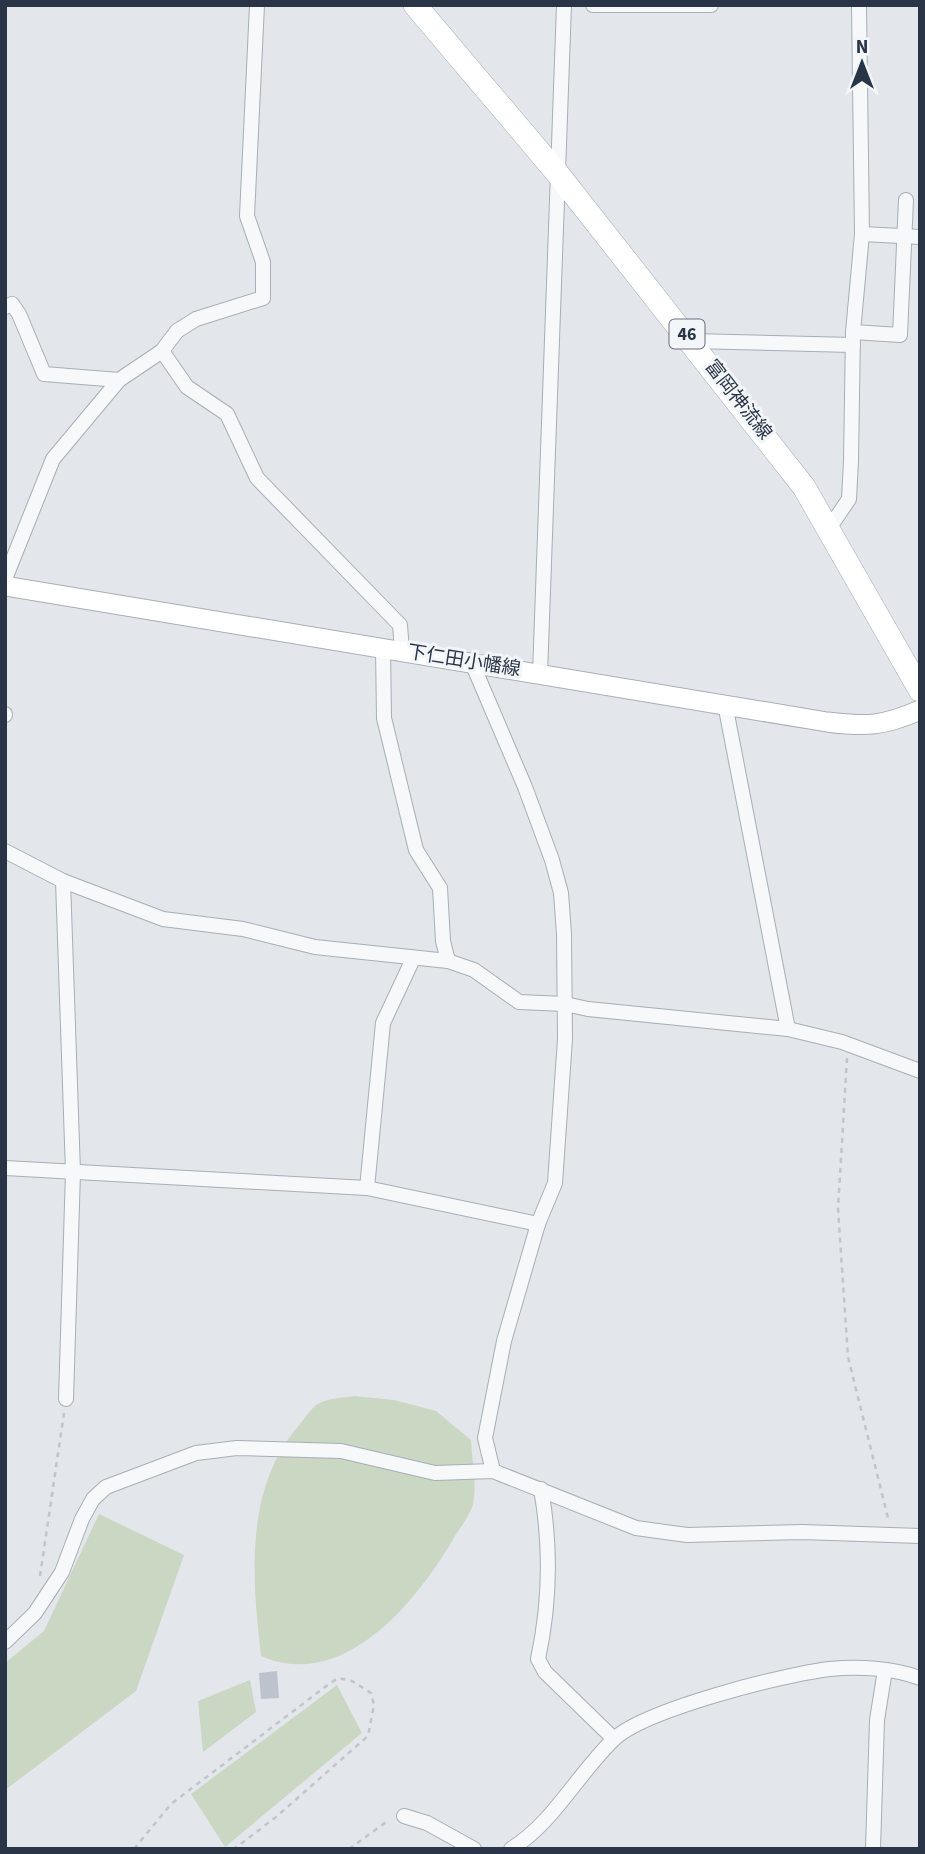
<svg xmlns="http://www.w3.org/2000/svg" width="925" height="1854" font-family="'Source Sans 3','Noto Sans JP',sans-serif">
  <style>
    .green { fill: #c9d7c3 }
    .building { fill: #bcc3cd }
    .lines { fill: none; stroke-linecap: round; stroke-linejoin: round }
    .street-casing { stroke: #a7aeb7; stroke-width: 16 }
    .secondary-casing { stroke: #a7aeb7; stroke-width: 21 }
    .primary-casing { stroke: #a1acb9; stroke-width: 24 }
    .path { stroke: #c1c5cb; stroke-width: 2.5; stroke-dasharray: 5 5; stroke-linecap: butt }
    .street { stroke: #f6f8fa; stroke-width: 14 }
    .secondary { stroke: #fff; stroke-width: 19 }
    .primary { stroke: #fff; stroke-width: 23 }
    .labels { text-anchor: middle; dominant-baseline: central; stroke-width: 6; stroke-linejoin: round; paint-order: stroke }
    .shield { fill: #f3f6f9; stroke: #666f7c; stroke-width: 2 }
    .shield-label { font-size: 18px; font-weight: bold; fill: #293546 }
    .street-label { font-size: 19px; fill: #293546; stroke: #f3f6f9 }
  </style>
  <rect width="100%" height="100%" fill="#e3e7ec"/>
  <g class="green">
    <path d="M354 1396 394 1400 436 1411 471 1440C472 1460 477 1485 473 1504 470 1516 458 1530 452 1541 415 1604 342 1692 261 1656 252 1577 244 1488 300 1424 305 1418 311 1408 318 1404 327 1398 344 1398 354 1396Z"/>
    <path d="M99 1514 184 1555 136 1691 5 1790V1663L44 1631Z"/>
    <path d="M250 1680 256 1712 203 1752 198 1701Z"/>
    <path d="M337 1685 362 1733 225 1847 191 1794Z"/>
  </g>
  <path class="building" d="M277 1671 279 1698 261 1699 259 1673Z"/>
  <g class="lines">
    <g class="street-casing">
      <g id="street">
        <path d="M593 5H711"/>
        <path d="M862 234 920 237"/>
        <path d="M5 307 12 304 19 314 44 374 119 380"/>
        <path d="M853 332 900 335 906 200"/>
        <path d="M692 341 853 345"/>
        <path d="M162 351 187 387 227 414 257 478 400 625 402 651"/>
        <path d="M830 527 849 499 851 461 853 332 862 234 859 5"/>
        <path d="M5 579 53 459 119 380 162 351 177 331 196 319 263 298V262L247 216 257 5"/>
        <path d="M383 648 384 718 416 850 440 888 443 941 448 961"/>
        <path d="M472 663 525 787 552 860 561 893 564 934 565 1039 555 1183 538 1224 504 1341 485 1438 493 1471"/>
        <path d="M540 674 564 5"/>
        <path d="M725 704 788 1029"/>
        <path d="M5 714V715"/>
        <path d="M5 851 63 881 163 919 243 929 315 947 448 961 474 970 519 1002 565 1004 588 1009 788 1029 842 1042 920 1071"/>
        <path d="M63 881 73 1172 66 1399"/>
        <path d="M5 1168 367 1188 538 1224"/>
        <path d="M367 1188 383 1023 413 959"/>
        <path d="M541 1489C551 1545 550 1603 538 1659L545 1672 614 1739"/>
        <path d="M5 1642 35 1613 62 1572 82 1519 93 1499 106 1487 196 1453 237 1448 341 1451 435 1473 493 1471 636 1528 687 1535 802 1532 920 1536"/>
        <path d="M404 1816 427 1823 474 1849"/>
        <path d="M511 1849C553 1823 577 1775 613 1740 643 1710 785 1674 830 1669 858 1666 893 1668 920 1678"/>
        <path d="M873 1849 877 1720 885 1670"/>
      </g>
    </g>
    <g class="secondary-casing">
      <path id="secondary" d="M5 586 827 722C866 727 884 726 920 710"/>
    </g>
    <g class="primary-casing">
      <path id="primary" d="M415 5 558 174 804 487 920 690"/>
    </g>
    <g class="path">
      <path d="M847 1058 838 1209 848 1357 888 1518"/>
      <path d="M40 1576 64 1413"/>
      <path d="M134 1849 171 1804 329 1684 338 1678 352 1681 371 1693 374 1705 368 1736 276 1817 234 1849"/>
      <path d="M349 1849 389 1820"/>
    </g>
    <use href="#street" class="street"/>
    <use href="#secondary" class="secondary"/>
    <use href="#primary" class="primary"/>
  </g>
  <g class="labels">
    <rect class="shield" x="669.5" y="319.5" width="35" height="29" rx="5"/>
    <g class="shield-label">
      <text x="687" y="334">46</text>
    </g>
    <g class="street-label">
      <text transform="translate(738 400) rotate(52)">富岡神流線</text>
      <text transform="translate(464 661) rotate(9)">下仁田小幡線</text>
    </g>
  </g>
  <rect width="925" height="1854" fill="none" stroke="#293546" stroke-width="14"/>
  <g transform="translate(862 63)" stroke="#f3f6f9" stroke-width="5" paint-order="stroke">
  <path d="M0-5L12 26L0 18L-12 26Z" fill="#293546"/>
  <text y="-10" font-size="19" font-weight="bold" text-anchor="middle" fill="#293546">N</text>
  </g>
</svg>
